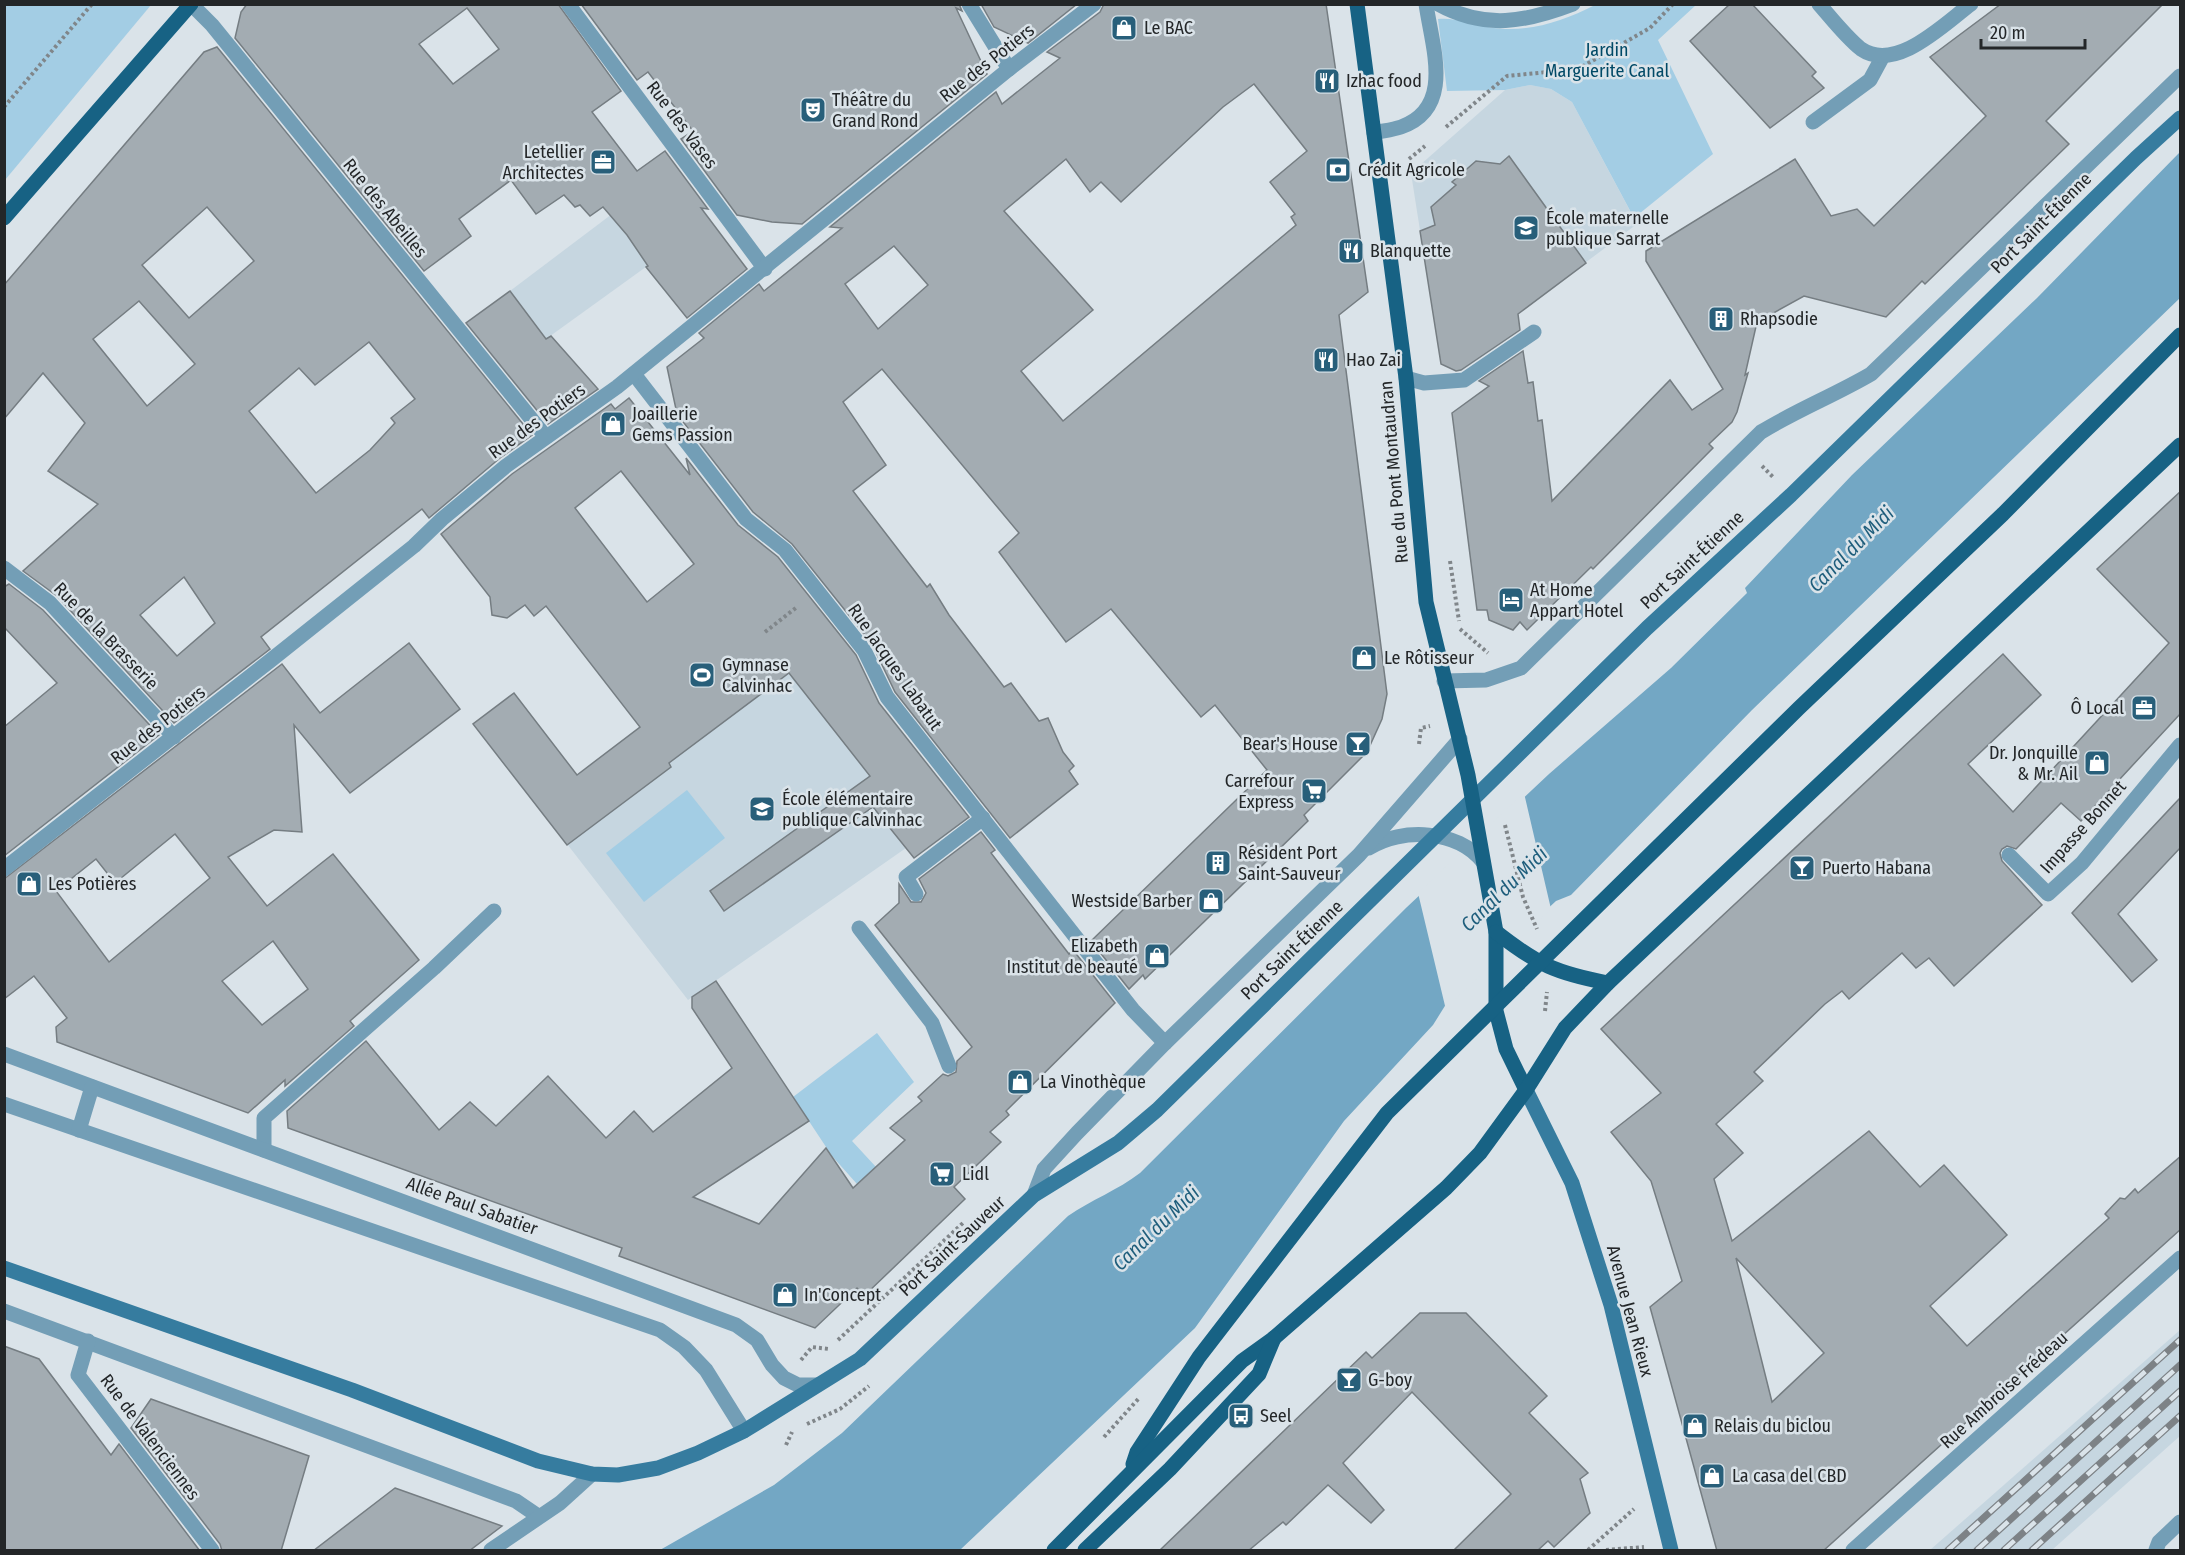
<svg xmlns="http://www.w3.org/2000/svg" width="2185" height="1555" font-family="'Fira Sans Condensed',sans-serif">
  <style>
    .built { fill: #c6d6e0 }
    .green { fill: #a3cde4 }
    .water { fill: #73a7c4 }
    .pier { fill: #dae3e9 }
    .building { fill: #a3acb2; stroke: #757d82; stroke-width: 1.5; fill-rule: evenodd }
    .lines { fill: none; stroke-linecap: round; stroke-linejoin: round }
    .path { stroke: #80868a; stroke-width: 4; stroke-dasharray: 3 3; stroke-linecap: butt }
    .lane { stroke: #739eb6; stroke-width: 15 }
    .street { stroke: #739eb6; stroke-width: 15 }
    .secondary { stroke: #367c9f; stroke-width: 15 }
    .primary { stroke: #176284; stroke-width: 15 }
    .rail-casing { stroke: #7d8286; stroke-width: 7 }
    .rail { stroke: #dae3e9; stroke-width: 4.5; stroke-dasharray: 14; stroke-linecap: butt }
    .labels { text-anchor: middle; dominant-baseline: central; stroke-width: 5; stroke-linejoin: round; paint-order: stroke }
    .poi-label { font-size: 18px; fill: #232628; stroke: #dae3e9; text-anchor: start }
    .park-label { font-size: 18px; fill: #004966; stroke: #dae3e9 }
    .street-label { font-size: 18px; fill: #232628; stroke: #dae3e9 }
    .water-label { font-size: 20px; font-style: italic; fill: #1f5e7c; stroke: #dae3e9 }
  </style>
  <rect width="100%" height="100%" fill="#dae3e9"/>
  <g class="built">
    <path d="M1530 85 1551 89 1572 102 1637 224 1446 367 1441 364 1411 173 1505 90Z"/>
    <path d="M673 168 711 220 546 339 510 291Z"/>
    <path d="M808 618 959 811 688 1000 550 822 578 775 639 728 651 739Z"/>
    <path d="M2180 1330V1436L2052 1550H1930Z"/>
  </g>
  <g class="green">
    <path d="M5 4 151 5 5 180 4 5Z"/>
    <path d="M1595 5H1696L1658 40 1713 154 1634 218 1572 102 1551 89 1530 85 1505 90 1447 91 1438 19C1454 17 1471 24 1488 27 1526 34 1561 22 1595 5Z"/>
    <path d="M687 790 725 838 644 902 606 853Z"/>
    <path d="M877 1033 914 1082 852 1141 876 1167 857 1184 832 1156 793 1097Z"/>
  </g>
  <path class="water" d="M2180 152V298L1752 710 1571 895 1556 901 1448 1001 1433 1025 1344 1121 1195 1328 960 1550H660L774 1485 842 1433 1068 1216C1091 1200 1118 1190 1140 1173L1407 907 1549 774 1671 668 1747 593 1745 588 1852 475 2037 298Z"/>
  <path class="pier" d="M1524 793 1551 909 1451 1003 1446 1010 1418 893Z"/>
  <g class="building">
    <path d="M247 4H558L621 91 592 112 637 171 665 151 708 209 701 208 747 269 687 318 646 267 648 266 627 235 603 207 590 216 580 205 575 207 564 195 536 214 511 180 459 219 471 236 424 271 235 38 241 12ZM467 8 499 49 453 84 419 44Z"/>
    <path d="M581 4H959L962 11 956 8 987 74 802 224 772 222 737 215 681 139 693 131 648 72 637 80Z"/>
    <path d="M981 4H1077L1028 43 994 27Z"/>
    <path d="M1104 4H1326L1368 292 1339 315 1387 694 1382 719 1367 752 1304 815 1308 821 1145 979 1143 975 1129 989 1091 941 1267 770 1215 705 1201 717 1111 609 1066 642 999 552 1019 533 882 369 843 402 886 465 853 491 927 587 930 584 949 615 1004 687 1011 683 1039 721 1048 718 1063 752 1074 766 1069 771 1078 784 1010 838 895 692 872 644 792 544 753 512 677 414 667 367 704 338 699 333 759 284 764 291 842 228 830 227 996 92 1002 104 1060 58 1047 52 1100 12ZM1254 84 1307 151 1270 182 1295 214 1291 217 1296 225 1063 421 1021 371 1093 310 1004 211 1066 159 1090 192 1101 182 1121 202 1223 107ZM894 246 928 285 878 329 845 284Z"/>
    <path d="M1730 4H1752L1816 72 1812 76 1824 88 1770 128 1690 41Z"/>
    <path d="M2001 4H2163L2046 121 2069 144 1925 284 1922 281 1886 317 1804 296 1757 322 1745 375 1748 373 1737 412 1732 422 1709 444 1713 448 1593 569 1591 567 1527 630 1520 622 1513 630 1489 620 1487 610H1477L1452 413 1489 386 1479 381 1523 351 1528 383 1533 382 1538 421 1542 420 1552 501 1670 380 1692 410 1723 389 1646 261V251L1795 159 1831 216 1857 209 1874 226 1986 116 1930 57Z"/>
    <path d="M217 47 532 435 500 458 429 518 422 509 261 637 270 649 174 723 57 596 23 571 98 504 48 471 85 423 43 373 4 419V285L204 52ZM207 207 254 261 189 318 142 265ZM139 301 195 364 147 406 93 339ZM369 342 415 399 391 418 395 423 370 450 316 493 249 411 299 368 315 385ZM184 577 215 623 177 656 140 615Z"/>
    <path d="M1509 156 1586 263 1518 314 1520 330 1461 370 1456 371 1441 364 1420 231 1435 225 1431 207 1456 185 1452 182 1476 161 1500 164Z"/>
    <path d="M510 291 546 339 551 336 598 389 548 424 466 323Z"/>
    <path d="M629 398 690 475 686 458 738 525 778 557 856 655 879 703 969 817 914 858 873 807 724 911 710 891 870 776 789 673 669 763 671 767 567 845 473 724 514 693 577 775 640 727 546 606 534 616 525 605 507 618 492 615 490 597 441 534 512 474 611 404 615 409ZM621 471 694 564 647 602 575 508Z"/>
    <path d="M2181 491V713L2081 821 2061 803 2016 849 2007 846 2002 849 2000 853 2002 861 2042 905 1954 986 1929 958 1916 968 1902 953 1849 999 1842 991 1825 1004 1754 1072 1763 1081 1716 1124 1743 1153 1714 1179 1732 1241 1869 1131 1920 1187 1944 1165 2007 1235 1930 1306 1967 1346 2109 1218 2105 1214 2120 1198 2125 1199 2135 1189 2138 1193 2181 1156V1229L1823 1551H1717L1650 1307 1682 1281 1651 1181 1611 1132 1661 1093 1601 1029 2003 654 2041 695 1968 764 2013 812 2169 643 2097 569ZM1736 1258 1824 1353 1772 1402Z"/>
    <path d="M9 584 43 610 159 735 4 856V727L57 683 4 627V587Z"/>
    <path d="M409 643 460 709 350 793 294 725 302 832 274 830 228 857 267 906 333 854 419 960 350 1021 354 1026 285 1086V1080L248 1113 57 1042 56 1027 67 1018 34 976 4 999V879L282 664 320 713ZM175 834 210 878 109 962 56 891 96 859 115 883ZM273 941 308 989 262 1025 222 981Z"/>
    <path d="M2181 797V847L2118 914 2157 960 2132 982 2072 913Z"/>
    <path d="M981 832 995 850 991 853 1069 954 1073 950 1115 1003 1006 1111 1009 1115 990 1132 1001 1142 954 1187 965 1199 864 1296 857 1288 815 1328 619 1256 622 1248 288 1128 287 1111 366 1041 439 1130 470 1102 496 1126 548 1076 606 1138 634 1111 653 1132 732 1068 692 1008V997L716 981 809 1121 693 1197 759 1224 826 1148 853 1188 905 1140 890 1128 922 1101 918 1097 943 1074 948 1076 956 1072 957 1061 972 1047 875 925 899 903V884L911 902H921L926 893 919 879Z"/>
    <path d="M1420 1313H1466L1547 1396 1529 1413 1588 1473 1580 1479 1590 1513 1554 1547 1548 1541 1537 1551H1453L1511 1494 1412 1392 1343 1463 1384 1510 1371 1523 1328 1485 1286 1525 1283 1522 1248 1551H1159L1366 1352 1372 1358Z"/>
    <path d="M4 1346 39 1359 111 1455 119 1444 200 1551H4Z"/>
    <path d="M151 1399 309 1456 281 1551H222L220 1544 131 1428Z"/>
    <path d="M395 1488 468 1514 502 1526 469 1551H313Z"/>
  </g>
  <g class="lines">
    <g class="path">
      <path d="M4 107 92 4"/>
      <path d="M1446 127 1507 76 1578 69 1650 28 1673 4"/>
      <path d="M1409 159 1425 146"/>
      <path d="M1762 466 1774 478"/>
      <path d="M1450 561 1459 621"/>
      <path d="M1460 629 1488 653"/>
      <path d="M765 632 797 607"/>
      <path d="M1419 744 1421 728 1430 726"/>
      <path d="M1505 825 1523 897 1537 929"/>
      <path d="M1545 1011 1547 992"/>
      <path d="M838 1340 964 1222"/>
      <path d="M801 1360 812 1347 829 1349"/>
      <path d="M807 1424 840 1409 869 1386"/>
      <path d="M1104 1437 1140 1397"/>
      <path d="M786 1445 792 1432"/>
      <path d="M1588 1550 1634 1509"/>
      <path d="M1606 1550 1644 1547"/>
    </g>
    <g class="lane">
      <path d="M1438 4C1485 30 1526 22 1573 4"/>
      <path d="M1813 122 1870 80 1883 56"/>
      <path d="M1374 133C1382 131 1392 130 1401 127 1455 108 1432 47 1426 4"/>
      <path d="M1406 378 1424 383 1464 380 1534 332"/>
      <path d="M2009 855 2048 894 2082 863 2180 745"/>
      <path d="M916 894 906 877 983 818"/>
      <path d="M859 928 932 1023 949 1066"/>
      <path d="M264 1150V1118L434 968 494 911"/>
    </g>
    <g class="street">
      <path d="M191 4 212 25 546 437"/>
      <path d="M568 4 765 269"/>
      <path d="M969 4 1009 69"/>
      <path d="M1819 4C1832 19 1846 37 1861 49 1896 73 1944 24 1971 4"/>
      <path d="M634 374 746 519 785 550 864 650 887 697 1133 1010 1165 1043"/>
      <path d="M4 568 50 603 174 737"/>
      <path d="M1444 681 1486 680 1521 668 1761 432C1797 410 1835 395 1871 374L2180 76"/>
      <path d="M1369 848C1402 827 1458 830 1483 862"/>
      <path d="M4 869 271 660 414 546 442 519 506 466 617 387 1009 69 1094 4"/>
      <path d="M4 1054 736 1325 757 1340 772 1365 784 1378 798 1385H817"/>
      <path d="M4 1104 660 1330 684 1347 706 1370 744 1431"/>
      <path d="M79 1130 92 1087"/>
      <path d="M1034 1195 1044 1169 1077 1133 1165 1043 1359 855 1460 739"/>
      <path d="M4 1311 516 1501 538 1516"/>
      <path d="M88 1341 78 1375 212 1550"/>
      <path d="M491 1550 560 1503 592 1474"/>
      <path d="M1853 1550 2180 1258"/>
      <path d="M2156 1550 2159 1542 2180 1522"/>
    </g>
    <g class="secondary">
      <path d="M1526 1090 1572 1183 1611 1305 1671 1550"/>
      <path d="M4 1268 352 1390 538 1461 592 1474 618 1475 658 1468 698 1453 744 1431 860 1359 1034 1195 1118 1143 1157 1110 1647 628 1791 495 2136 158 2180 118"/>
    </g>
    <g class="primary">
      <path d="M1357 4 1406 378 1426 602 1468 775 1496 932V1011L1506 1049 1526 1090"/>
      <path d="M4 218 191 4"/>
      <path d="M1496 932C1538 965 1556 973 1608 983"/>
      <path d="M1133 1464 1137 1452 1199 1357 1387 1113 1799 708 2003 514 2180 335"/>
      <path d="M1054 1550 1242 1361 1274 1338 1446 1188 1480 1153 1526 1090 1565 1028 1608 983 2180 445"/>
      <path d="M1085 1550 1170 1469 1259 1374 1274 1338"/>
    </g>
    <g class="rail-casing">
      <g id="rail">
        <path d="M1948 1550 2180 1340"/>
        <path d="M1977 1550 2180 1365"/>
        <path d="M2004 1550 2180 1391"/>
        <path d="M2032 1550 2180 1416"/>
      </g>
    </g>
    <use href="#rail" class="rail"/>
  </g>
  <defs>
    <g id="shop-square" transform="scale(1.35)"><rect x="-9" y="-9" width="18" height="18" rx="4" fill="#285f7a" stroke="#dae3e9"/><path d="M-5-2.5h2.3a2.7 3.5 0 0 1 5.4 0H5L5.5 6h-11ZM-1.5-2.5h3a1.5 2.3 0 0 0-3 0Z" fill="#fff"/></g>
    <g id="restaurant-square" transform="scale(1.35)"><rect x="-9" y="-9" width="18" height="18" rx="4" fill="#285f7a" stroke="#dae3e9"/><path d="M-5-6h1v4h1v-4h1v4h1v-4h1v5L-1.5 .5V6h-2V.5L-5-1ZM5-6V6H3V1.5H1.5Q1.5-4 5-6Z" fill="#fff"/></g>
    <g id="theatre-square" transform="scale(1.35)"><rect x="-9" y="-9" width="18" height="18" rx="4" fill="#285f7a" stroke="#dae3e9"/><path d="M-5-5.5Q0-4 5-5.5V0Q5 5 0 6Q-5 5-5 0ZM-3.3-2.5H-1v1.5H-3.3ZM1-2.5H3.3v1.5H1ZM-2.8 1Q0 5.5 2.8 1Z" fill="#fff"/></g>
    <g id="office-square" transform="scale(1.35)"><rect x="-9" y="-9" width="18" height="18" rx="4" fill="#285f7a" stroke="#dae3e9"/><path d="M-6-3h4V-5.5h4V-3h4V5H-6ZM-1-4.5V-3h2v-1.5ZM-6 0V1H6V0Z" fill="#fff"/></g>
    <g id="bank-square" transform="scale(1.35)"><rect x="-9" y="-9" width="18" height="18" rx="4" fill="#285f7a" stroke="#dae3e9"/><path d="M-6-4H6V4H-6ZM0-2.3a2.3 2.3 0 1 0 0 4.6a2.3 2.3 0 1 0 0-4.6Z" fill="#fff"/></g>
    <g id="school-square" transform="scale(1.35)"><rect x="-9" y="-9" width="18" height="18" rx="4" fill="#285f7a" stroke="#dae3e9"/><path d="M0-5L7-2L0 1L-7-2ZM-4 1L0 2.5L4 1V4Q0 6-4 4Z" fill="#fff"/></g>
    <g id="building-square" transform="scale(1.35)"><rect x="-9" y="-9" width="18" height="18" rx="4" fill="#285f7a" stroke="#dae3e9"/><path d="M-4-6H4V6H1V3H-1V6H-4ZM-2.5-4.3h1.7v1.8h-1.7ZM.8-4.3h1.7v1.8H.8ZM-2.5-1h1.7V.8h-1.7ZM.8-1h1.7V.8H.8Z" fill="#fff"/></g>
    <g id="hotel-square" transform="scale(1.35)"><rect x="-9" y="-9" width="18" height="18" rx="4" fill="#285f7a" stroke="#dae3e9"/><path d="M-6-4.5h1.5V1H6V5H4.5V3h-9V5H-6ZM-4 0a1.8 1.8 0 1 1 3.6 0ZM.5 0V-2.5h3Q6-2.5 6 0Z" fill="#fff"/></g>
    <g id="stadium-square" transform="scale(1.35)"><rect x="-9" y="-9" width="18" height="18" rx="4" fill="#285f7a" stroke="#dae3e9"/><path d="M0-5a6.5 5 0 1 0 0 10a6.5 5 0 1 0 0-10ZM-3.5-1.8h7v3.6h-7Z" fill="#fff"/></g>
    <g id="bar-square" transform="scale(1.35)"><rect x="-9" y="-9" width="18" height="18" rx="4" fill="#285f7a" stroke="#dae3e9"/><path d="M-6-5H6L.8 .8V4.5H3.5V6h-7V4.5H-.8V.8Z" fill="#fff"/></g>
    <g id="supermarket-square" transform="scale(1.35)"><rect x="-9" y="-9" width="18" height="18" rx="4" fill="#285f7a" stroke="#dae3e9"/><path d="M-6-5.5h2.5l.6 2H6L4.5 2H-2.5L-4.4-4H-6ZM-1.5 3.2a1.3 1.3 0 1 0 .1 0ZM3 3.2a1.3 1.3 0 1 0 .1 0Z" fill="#fff"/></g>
    <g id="bus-square" transform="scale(1.35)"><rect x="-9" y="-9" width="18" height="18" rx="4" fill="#285f7a" stroke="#dae3e9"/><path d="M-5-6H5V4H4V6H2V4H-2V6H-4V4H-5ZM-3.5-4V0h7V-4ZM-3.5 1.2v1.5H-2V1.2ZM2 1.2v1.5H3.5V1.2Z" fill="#fff"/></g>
  </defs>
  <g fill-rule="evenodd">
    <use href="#shop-square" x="1124" y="28"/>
    <use href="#restaurant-square" x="1327" y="81"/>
    <use href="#theatre-square" x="813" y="110"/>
    <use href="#office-square" x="603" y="162"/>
    <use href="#bank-square" x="1338" y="170"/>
    <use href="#school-square" x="1526" y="228"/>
    <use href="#restaurant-square" x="1351" y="251"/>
    <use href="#building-square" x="1721" y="319"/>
    <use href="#restaurant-square" x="1326" y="360"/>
    <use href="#shop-square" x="613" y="424"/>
    <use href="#hotel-square" x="1511" y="600"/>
    <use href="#shop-square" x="1364" y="658"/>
    <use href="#stadium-square" x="702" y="675"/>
    <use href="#office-square" x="2144" y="708"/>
    <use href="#bar-square" x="1358" y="744"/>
    <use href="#shop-square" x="2097" y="763"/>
    <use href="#supermarket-square" x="1314" y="791"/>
    <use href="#school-square" x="762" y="809"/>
    <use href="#building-square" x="1218" y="863"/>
    <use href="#bar-square" x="1802" y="868"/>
    <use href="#shop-square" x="29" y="884"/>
    <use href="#shop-square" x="1211" y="901"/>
    <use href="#shop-square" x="1157" y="956"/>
    <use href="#shop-square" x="1020" y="1082"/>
    <use href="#supermarket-square" x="942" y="1174"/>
    <use href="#shop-square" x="785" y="1295"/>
    <use href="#bar-square" x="1349" y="1380"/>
    <use href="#bus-square" x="1241" y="1416"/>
    <use href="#shop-square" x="1695" y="1426"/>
    <use href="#shop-square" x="1712" y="1476"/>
  </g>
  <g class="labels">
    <g class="poi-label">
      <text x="1144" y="28">Le BAC</text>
      <text x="1346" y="81">Izhac food</text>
      <text x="832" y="100">Théâtre du<tspan x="832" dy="21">Grand Rond</tspan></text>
      <text x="584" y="152" text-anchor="end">Letellier<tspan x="584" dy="21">Architectes</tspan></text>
      <text x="1358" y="170">Crédit Agricole</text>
      <text x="1546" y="218">École maternelle<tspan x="1546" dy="21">publique Sarrat</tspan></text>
      <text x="1370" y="251">Blanquette</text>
      <text x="1740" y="319">Rhapsodie</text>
      <text x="1346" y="360">Hao Zai</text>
      <text x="632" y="414">Joaillerie<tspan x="632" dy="21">Gems Passion</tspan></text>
      <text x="1530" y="590">At Home<tspan x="1530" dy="21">Appart Hotel</tspan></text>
      <text x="1384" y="658">Le Rôtisseur</text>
      <text x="722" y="665">Gymnase<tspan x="722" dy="21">Calvinhac</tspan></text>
      <text x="2124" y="708" text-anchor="end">Ô Local</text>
      <text x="1338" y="744" text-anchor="end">Bear's House</text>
      <text x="2078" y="753" text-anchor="end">Dr. Jonquille<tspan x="2078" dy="21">&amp; Mr. Ail</tspan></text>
      <text x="1294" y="781" text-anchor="end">Carrefour<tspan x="1294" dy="21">Express</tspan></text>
      <text x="782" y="799">École élémentaire<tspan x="782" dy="21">publique Calvinhac</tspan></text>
      <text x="1238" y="853">Résident Port<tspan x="1238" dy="21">Saint-Sauveur</tspan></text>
      <text x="1822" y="868">Puerto Habana</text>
      <text x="48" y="884">Les Potières</text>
      <text x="1192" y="901" text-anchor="end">Westside Barber</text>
      <text x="1138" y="946" text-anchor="end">Elizabeth<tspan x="1138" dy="21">Institut de beauté</tspan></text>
      <text x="1040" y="1082">La Vinothèque</text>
      <text x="962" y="1174">Lidl</text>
      <text x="804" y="1295">In'Concept</text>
      <text x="1368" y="1380">G-boy</text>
      <text x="1260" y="1416">Seel</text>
      <text x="1714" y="1426">Relais du biclou</text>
      <text x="1732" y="1476">La casa del CBD</text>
    </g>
    <g class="park-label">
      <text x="1607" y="50">Jardin<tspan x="1607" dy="21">Marguerite Canal</tspan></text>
    </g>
    <g class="street-label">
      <text transform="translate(987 63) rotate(-38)">Rue des Potiers</text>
      <text transform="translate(682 125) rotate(53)">Rue des Vases</text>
      <text transform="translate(385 208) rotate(51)">Rue des Abeilles</text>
      <text transform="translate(2041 223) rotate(-45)">Port Saint-Étienne</text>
      <text transform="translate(537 421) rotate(-36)">Rue des Potiers</text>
      <text transform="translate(1394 472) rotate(-95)">Rue du Pont Montaudran</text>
      <text transform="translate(1692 560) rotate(-43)">Port Saint-Étienne</text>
      <text transform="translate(106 636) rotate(46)">Rue de la Brasserie</text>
      <text transform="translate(895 667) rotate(55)">Rue Jacques Labatut</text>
      <text transform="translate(158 725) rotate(-38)">Rue des Potiers</text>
      <text transform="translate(2083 827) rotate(-48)">Impasse Bonnet</text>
      <text transform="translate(1292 950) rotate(-44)">Port Saint-Étienne</text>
      <text transform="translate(472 1206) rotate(20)">Allée Paul Sabatier</text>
      <text transform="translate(952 1246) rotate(-43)">Port Saint-Sauveur</text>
      <text transform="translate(1630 1311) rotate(75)">Avenue Jean Rieux</text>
      <text transform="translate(2004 1390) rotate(-42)">Rue Ambroise Frédeau</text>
      <text transform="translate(150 1437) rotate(53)">Rue de Valenciennes</text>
    </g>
    <g class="water-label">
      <text transform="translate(1851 549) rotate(-45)">Canal du Midi</text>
      <text transform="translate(1504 889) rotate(-44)">Canal du Midi</text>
      <text transform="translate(1156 1228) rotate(-44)">Canal du Midi</text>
    </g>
  </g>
  <rect width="2185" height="1555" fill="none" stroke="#232628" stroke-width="12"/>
  <path d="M1981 39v9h104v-9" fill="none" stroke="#232628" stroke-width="3"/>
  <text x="1990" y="39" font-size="18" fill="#232628" stroke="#dae3e9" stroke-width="4.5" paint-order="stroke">20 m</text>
</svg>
